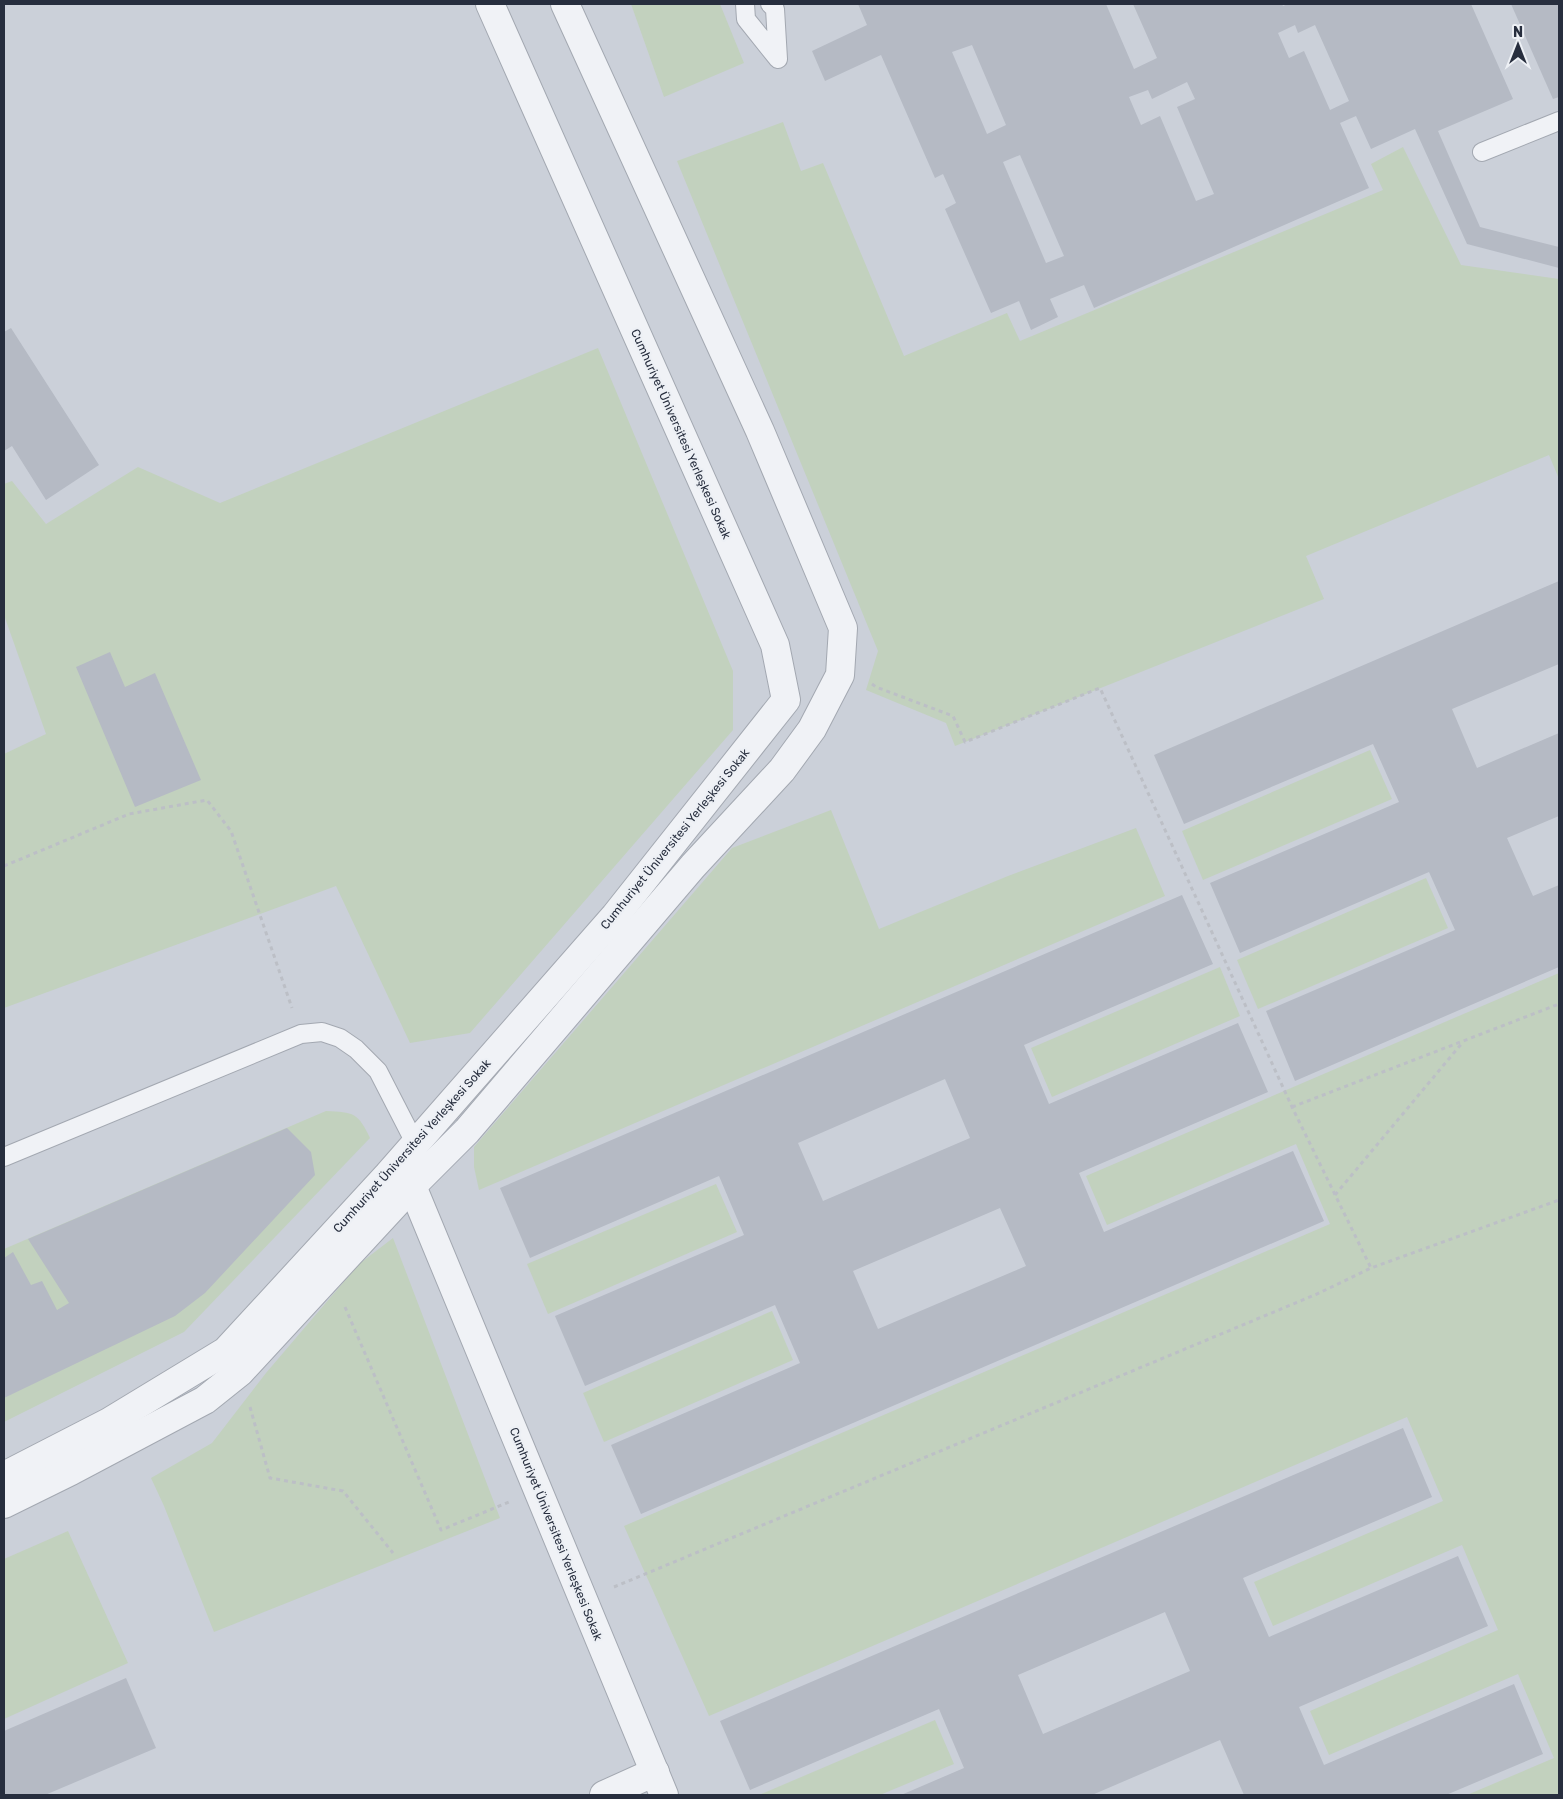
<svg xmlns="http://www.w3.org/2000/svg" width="1563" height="1799" font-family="Rubik,sans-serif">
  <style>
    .built { fill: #cbd0d9 }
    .green { fill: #c2d1be }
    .building { fill: #b5bac4; fill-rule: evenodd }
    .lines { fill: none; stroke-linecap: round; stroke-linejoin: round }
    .service-casing { stroke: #a3a8b1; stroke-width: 20 }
    .minor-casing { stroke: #a3a8b1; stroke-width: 30 }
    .path { stroke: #bcbfc6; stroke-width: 3; stroke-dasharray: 4 4; stroke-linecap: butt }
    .service { stroke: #f0f2f6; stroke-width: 18 }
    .minor { stroke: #f0f2f6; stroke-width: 28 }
    .labels { text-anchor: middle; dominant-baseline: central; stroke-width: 4.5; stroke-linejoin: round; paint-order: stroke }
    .street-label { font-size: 12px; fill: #272e3e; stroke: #edf0f5 }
  </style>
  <rect width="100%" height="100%" fill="#dde1e7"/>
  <rect class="built" x="4" y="4" width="1555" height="1791"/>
  <g class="green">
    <path d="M631 4H720L744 63 664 97Z"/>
    <path d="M783 122 801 171 823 163 904 356 1007 313 1020 341 1359 200 1383 190 1371 164 1403 147 1461 265 1559 279V479L1549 455 1306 556 1324 599 955 746 946 723 866 690 878 651 677 161Z"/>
    <path d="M598 348 733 671V730L470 1033 410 1043 336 886 4 1008V754L46 734 4 615V484L12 481 46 524 138 467 220 503Z"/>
    <path d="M1370 750 1392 799 1203 880 1182 831Z"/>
    <path d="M831 810 879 929 1008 876 1136 828 1165 896 479 1190 474 1167V1147L732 848Z"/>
    <path d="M1426 878 1448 928 1258 1009 1237 960Z"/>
    <path d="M1220 967 1240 1016 1052 1097 1031 1048Z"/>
    <path d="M1559 973V1795H1467L1554 1758 1518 1674 1329 1755 1310 1711 1498 1630 1462 1545 1273 1626 1254 1582 1443 1501 1407 1417 709 1716 624 1526 1330 1224 1296 1144 1107 1225 1086 1176Z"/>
    <path d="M326 1111C354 1112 358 1113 370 1138L184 1332 4 1422V1249Z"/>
    <path d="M716 1184 737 1232 548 1314 527 1264Z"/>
    <path d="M393 1238 500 1518 214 1632 164 1506 151 1478 212 1443 266 1373 359 1264Z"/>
    <path d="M772 1311 793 1360 604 1442 583 1393Z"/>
    <path d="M68 1531 128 1663 4 1719V1559Z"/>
    <path d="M935 1720 954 1764 880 1795H759Z"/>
  </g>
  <g class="building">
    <path d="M858 4H1106L1134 69 1157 58 1133 4H1282L1283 6 1288 4H1471L1513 99 1438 131 1480 227 1559 247V268L1467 244 1415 129 1371 149 1356 116 1340 123 1369 188 1094 308 1084 285 1050 299 1058 317 1031 330 1019 301 991 313 945 209 956 203 943 174 935 178 881 55 825 81 812 51 867 25ZM1295 25 1298 33 1315 25 1349 101 1330 110 1304 51 1289 58 1278 33ZM972 45 1006 125 987 134 952 52ZM1187 82 1195 99 1177 107 1214 194 1196 201 1160 116 1141 125 1129 97 1148 90 1152 99ZM1020 155 1064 256 1046 263 1003 162Z"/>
    <path d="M1511 4H1559V97L1553 99Z"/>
    <path d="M11 328 99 465 46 500 12 446 4 451V332Z"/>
    <path d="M1559 581V664L1452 709 1477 768 1559 733V816L1507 838 1533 896 1559 885V967L1295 1081 1266 1011 1455 930 1429 872 1240 953 1210 883 1399 802 1373 744 1184 824 1154 755Z"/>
    <path d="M110 652 125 687 155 673 201 780 135 807 76 667Z"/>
    <path d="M1182 895 1213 964 1024 1045 1049 1104 1238 1023 1268 1092 1079 1173 1104 1232 1293 1151 1324 1221 641 1514 611 1445 800 1363 775 1305 585 1386 555 1316 744 1235 719 1176 530 1258 500 1188ZM945 1079 970 1138 823 1201 798 1143ZM1000 1208 1026 1266 878 1329 853 1271Z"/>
    <path d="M287 1128 311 1152 315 1175 205 1293 175 1316 4 1398V1258L13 1252 31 1285 42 1281 57 1310 69 1303 28 1239Z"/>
    <path d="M1403 1428 1432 1497 1243 1578 1269 1637 1458 1556 1488 1626 1299 1707 1324 1765 1514 1684 1543 1754 1446 1795H1244L1220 1740 1092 1795H901L964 1768 939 1709 750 1790 720 1721ZM1165 1612 1190 1671 1043 1734 1018 1675Z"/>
    <path d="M126 1678 156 1748 45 1795H4V1731Z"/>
  </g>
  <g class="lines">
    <g class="service-casing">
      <g id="service">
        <path d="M745 4 746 19 778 59 775 9 770 4"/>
        <path d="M1482 152 1559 121"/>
        <path d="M4 1157 301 1034 322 1032 340 1038 356 1049 378 1071 415 1143"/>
      </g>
    </g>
    <g class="minor-casing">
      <g id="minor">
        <path d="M412 1186 664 1795"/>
        <path d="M4 1476 109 1422 226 1351 388 1175 615 916 786 700 775 645 490 4"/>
        <path d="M4 1504 71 1471 205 1400 240 1372 412 1186 467 1131 693 866 782 770 812 729 840 675 843 628 760 431 565 4"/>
        <path d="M604 1795 655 1772"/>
      </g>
    </g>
    <g class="path">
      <path d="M872 684 876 687 953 716 965 742 1100 688 1292 1107 1371 1268"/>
      <path d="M4 866 129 814 207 800 231 831 292 1008"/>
      <path d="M1292 1107 1559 1004"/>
      <path d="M1335 1195 1463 1042"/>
      <path d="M345 1307 441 1530 509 1502"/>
      <path d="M250 1407 270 1478 343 1491 393 1553"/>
      <path d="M614 1587 1317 1294 1371 1268 1559 1200"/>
    </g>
    <use href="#service" class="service"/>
    <use href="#minor" class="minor"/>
  </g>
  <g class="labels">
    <g class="street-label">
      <text transform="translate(681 434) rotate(66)">Cumhuriyet Üniversitesi Yerleşkesi Sokak</text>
      <text transform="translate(675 839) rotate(-51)">Cumhuriyet Üniversitesi Yerleşkesi Sokak</text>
      <text transform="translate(412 1146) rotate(-48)">Cumhuriyet Üniversitesi Yerleşkesi Sokak</text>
      <text transform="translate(556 1534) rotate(68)">Cumhuriyet Üniversitesi Yerleşkesi Sokak</text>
    </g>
  </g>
  <rect width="1563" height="1799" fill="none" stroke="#272e3e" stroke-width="10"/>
  <g transform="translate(1518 45)" stroke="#edf0f5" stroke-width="4" paint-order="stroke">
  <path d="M0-4L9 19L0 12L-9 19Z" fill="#272e3e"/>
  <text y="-8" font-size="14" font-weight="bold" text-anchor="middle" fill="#272e3e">N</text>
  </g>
</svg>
